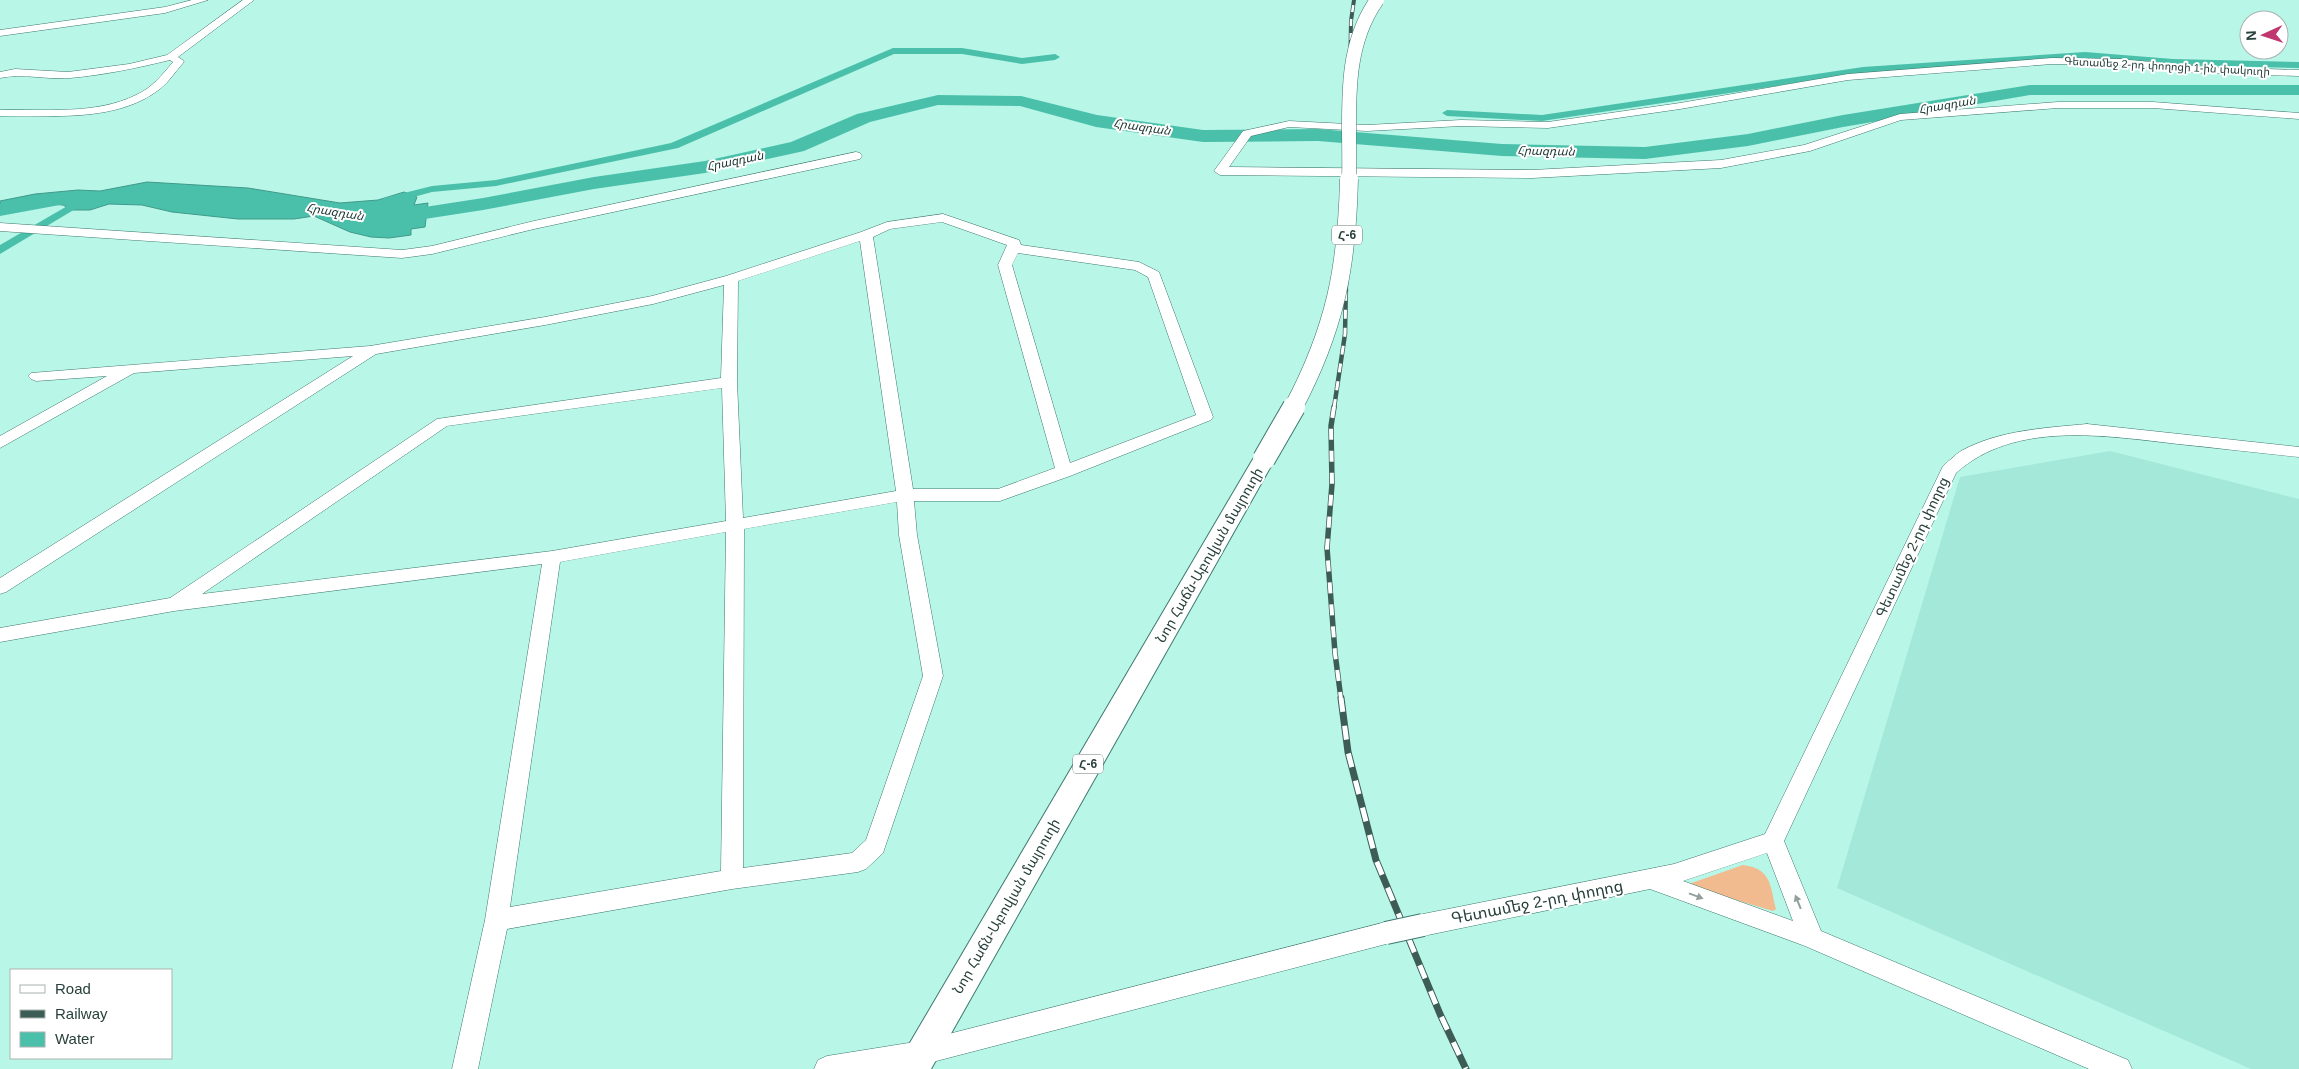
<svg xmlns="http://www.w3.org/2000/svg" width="2299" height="1069" font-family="Helvetica,'Noto Sans Armenian',sans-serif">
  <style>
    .built { fill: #a3e8d9 }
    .green { fill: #f1ba8f }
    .water { fill: #4ac0ab; stroke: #409a89 }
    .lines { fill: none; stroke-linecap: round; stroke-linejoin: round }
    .canal { fill: #4ac0ab; fill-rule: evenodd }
    .river { fill: #4ac0ab; fill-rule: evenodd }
    .minor-casing { stroke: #3e786d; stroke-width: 1 }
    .major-casing { stroke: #3e786d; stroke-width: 2 }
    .minor { fill: #fff; fill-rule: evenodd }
    .major { fill: #fff; fill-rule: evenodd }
    .rail-far3-casing { stroke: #3e5c56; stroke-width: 4 }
    .rail-far2-casing { stroke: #3e5c56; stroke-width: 4.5 }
    .rail-far1-casing { stroke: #3e5c56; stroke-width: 5.5 }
    .rail-casing { stroke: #3e5c56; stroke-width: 7 }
    .rail-far3 { stroke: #fff; stroke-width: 2.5; stroke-dasharray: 7; stroke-linecap: butt }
    .rail-far2 { stroke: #fff; stroke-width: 3; stroke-dasharray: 9; stroke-linecap: butt }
    .rail-far1 { stroke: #fff; stroke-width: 4; stroke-dasharray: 11; stroke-linecap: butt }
    .rail { stroke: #fff; stroke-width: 5; stroke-dasharray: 14; stroke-linecap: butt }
    .minor-bridge-casing { stroke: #3e786d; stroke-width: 24; stroke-linecap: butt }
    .major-bridge-far2-casing { stroke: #3e786d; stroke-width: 15; stroke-linecap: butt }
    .major-bridge-far1-casing { stroke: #3e786d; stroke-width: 19; stroke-linecap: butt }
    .major-bridge-casing { stroke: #3e786d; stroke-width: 24; stroke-linecap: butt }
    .minor-bridge { stroke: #fff; stroke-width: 22 }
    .major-bridge-far2 { stroke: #fff; stroke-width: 14 }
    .major-bridge-far1 { stroke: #fff; stroke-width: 18 }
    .major-bridge { stroke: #fff; stroke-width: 22 }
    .oneway { fill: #94a09d }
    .labels { text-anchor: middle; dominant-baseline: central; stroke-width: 4; stroke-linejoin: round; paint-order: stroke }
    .far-street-label { font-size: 11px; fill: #28403b; stroke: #fff }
    .far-water-label { font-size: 12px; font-style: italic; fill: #1c3631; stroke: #fff }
    .shield { fill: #fff; stroke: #687976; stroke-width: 1 }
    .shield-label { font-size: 12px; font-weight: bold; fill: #28403b }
    .street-label { font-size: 14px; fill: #28403b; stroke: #fff }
    .near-street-label { font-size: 16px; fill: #28403b; stroke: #fff }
  </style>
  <rect width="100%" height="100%" fill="#b8f6e8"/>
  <path class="built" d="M2110 451 2299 499V1069H2251L1837 888 1960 477Z"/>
  <path class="green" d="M1743 865C1772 869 1770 886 1776 909L1773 911 1686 885Z"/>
  <path class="water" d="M147 182 248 188 340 203 378 200 404 192 417 197 414 205 428 203 425 227 411 229V235L389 238 371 237 350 232 314 216 294 219H238L172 212 142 205 109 204 90 210H72L63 205 49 204 21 205 0 212V201L35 194 78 190 100 191Z"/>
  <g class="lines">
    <g class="canal">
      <path d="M893 48H962L1022 58 1055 54 1060 57 1055 60 1022 64 962 54H894L678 148 496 186 432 192 388 204 382 200 384 198 432 186 496 180 671 143Z"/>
      <path d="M2085 52 2173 59 2299 62V68L2173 65 2085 58 2039 60 1863 73 1542 121 1447 116 1442 113 1447 110 1542 115 1863 67Z"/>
      <path d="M88 194 92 195 94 197 92 199 0 254V245Z"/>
    </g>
    <g class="river">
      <path d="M2030 85H2299V95H2030L1843 127 1748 146 1645 159 1502 156 1318 141 1203 142 1096 127 1020 106 938 105 870 122 804 151 705 173 594 189 483 210 386 225 379 223 375 219 379 215 386 213 483 198 594 177 705 161 791 142 857 114 938 95 1021 96 1097 115 1203 130 1318 129 1502 144 1645 147 1748 134 1843 115Z"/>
      <path d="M69 192 76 194 79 198 76 202 0 216V204Z"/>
    </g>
    <g class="minor-casing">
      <g id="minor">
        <path d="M192 0H208L165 13 0 36V30L165 7Z"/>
        <path d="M243 0H254L178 57 184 61 183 63C175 72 169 82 160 89 116 123 52 115 0 116V110C44 109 96 115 136 95 152 88 162 75 173 62L170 60C137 68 104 75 70 78 46 80 24 73 0 78V72L15 69 68 72 129 64 167 55Z"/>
        <path d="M2052 58 2119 59 2204 67 2299 70V76L2204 73 2119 65 2052 64 1848 80 1680 109 1548 128 1461 126 1367 131 1289 127 1251 136 1229 167 1532 170 1721 160 1804 145 1900 114 2058 102H2153L2299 113V119L2153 108H2058L1901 120 1810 151 1721 168 1532 178 1220 175 1214 171 1243 131 1289 121 1367 125 1461 120 1548 122 1680 103 1848 74Z"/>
        <path d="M856 152 860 153 862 156 860 159 534 229 432 254 402 258 0 231V223L402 250 432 246 534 221Z"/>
        <path d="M943 214 1019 240 1021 245 1139 262 1159 272 1213 417 1211 420 1070 476 1000 501H914L917 535 943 676 883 853 866 869 858 872 732 889 507 929 478 1069H452L485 920 542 564 174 611 0 642V628L170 598 437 419 721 378 724 285 653 304 545 325 376 354 6 592 0 594V578L353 356 134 373 0 448V436L107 376 36 381 31 379 28 376 31 373 370 346 545 317 652 296 726 276 861 232 887 222ZM942 222 1007 245 998 265 1055 468 998 489H913L873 237 890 229ZM860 241 896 491 743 518 737 382 738 281ZM1018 253 1135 270 1148 277 1196 415 1070 463 1012 265ZM722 388 726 521 552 551 202 594 447 426ZM897 502 899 535 923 676 866 840 852 853 743 868 744 529ZM726 532 721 871 510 907 560 562Z"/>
        <path d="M2087 424 2299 447V457C2259 453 2218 448 2178 444 2106 436 2015 420 1956 473L1784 841 1821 931 2128 1060 2132 1069H2089L1805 946 1650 889 1423 936 1415 932 1411 925 1415 918 1423 914 1674 864 1765 834 1943 466C1949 461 1955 455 1961 451 1999 430 2045 428 2087 424ZM1767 853 1793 921 1683 881Z"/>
        <path d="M1386 922 1394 925 1398 933 1394 941 1386 944 921 1065 900 1069H814L818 1060 827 1056 921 1041Z"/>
      </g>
    </g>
    <g class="major-casing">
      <path id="major" d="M1264 452 1271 454 1275 459 931 1069H897L901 1058 1253 459 1257 454Z"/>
    </g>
    <use href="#minor" class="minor"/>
    <use href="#major" class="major"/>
    <g class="rail-far3-casing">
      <path id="rail-far3" d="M1348 180 1351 21 1354 0"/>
    </g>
    <g class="rail-far2-casing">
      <path id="rail-far2" d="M1334 408 1345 334 1348 179"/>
    </g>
    <g class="rail-far1-casing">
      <path id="rail-far1" d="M1334 407 1331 426 1332 484 1327 548 1335 653 1341 699"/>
    </g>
    <g class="rail-casing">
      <path id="rail" d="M1341 698 1348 752 1376 860 1440 1014 1466 1069"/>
    </g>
    <use href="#rail-far3" class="rail-far3"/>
    <use href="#rail-far2" class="rail-far2"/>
    <use href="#rail-far1" class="rail-far1"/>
    <use href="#rail" class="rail"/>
    <g class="minor-bridge-casing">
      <path id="minor-bridge" d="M1386 933 1423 925"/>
    </g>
    <g class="major-bridge-far2-casing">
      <path id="major-bridge-far2" d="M1349 180C1351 119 1340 52 1377 0"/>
    </g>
    <g class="major-bridge-far1-casing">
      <path id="major-bridge-far1" d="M1293 408C1335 329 1347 268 1349 179"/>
    </g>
    <g class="major-bridge-casing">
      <path id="major-bridge" d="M1264 459 1294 407"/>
    </g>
    <use href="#minor-bridge" class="minor-bridge"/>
    <use href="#major-bridge-far2" class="major-bridge-far2"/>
    <use href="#major-bridge-far1" class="major-bridge-far1"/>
    <use href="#major-bridge" class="major-bridge"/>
  </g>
  <defs><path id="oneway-solid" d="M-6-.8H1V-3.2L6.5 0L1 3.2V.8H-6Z" transform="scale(1.25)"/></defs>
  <g class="oneway">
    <use href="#oneway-solid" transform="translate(1696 896) rotate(20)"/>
    <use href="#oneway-solid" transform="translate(1798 902) rotate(-112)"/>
  </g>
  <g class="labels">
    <g class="far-street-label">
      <text transform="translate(2167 66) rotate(3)">Գետամեջ 2-րդ փողոցի 1-ին փակուղի</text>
    </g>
    <g class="far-water-label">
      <text transform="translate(1947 105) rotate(-10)">Հրազդան</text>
      <text transform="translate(1142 127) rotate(8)">Հրազդան</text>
      <text transform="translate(1546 151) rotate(1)">Հրազդան</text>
      <text transform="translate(735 161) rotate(-12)">Հրազդան</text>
      <text transform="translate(335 212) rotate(9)">Հրազդան</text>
    </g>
    <g class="shield">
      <rect x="1332" y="225.5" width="30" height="19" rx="4"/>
      <rect x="1073" y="754.5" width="30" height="19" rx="4"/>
    </g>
    <g class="shield-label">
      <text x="1347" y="235">Հ-6</text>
      <text x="1088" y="764">Հ-6</text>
    </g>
    <g class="street-label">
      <text transform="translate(1912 547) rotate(-65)">Գետամեջ 2-րդ փողոց</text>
      <text transform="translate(1209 555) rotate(-60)">Նոր Հաճն-Աբովյան մայրուղի</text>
      <text transform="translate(1006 906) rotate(-60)">Նոր Հաճն-Աբովյան մայրուղի</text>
    </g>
    <g class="near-street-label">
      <text transform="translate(1537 902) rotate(-11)">Գետամեջ 2-րդ փողոց</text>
    </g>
  </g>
  <rect x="10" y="969" width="162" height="90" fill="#ffffff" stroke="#a9b3b1"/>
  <rect x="20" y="985" width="25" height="8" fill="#ffffff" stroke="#a9b3b1"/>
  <text x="55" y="994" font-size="15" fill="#28403b">Road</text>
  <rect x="20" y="1010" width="25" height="8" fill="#3e5c56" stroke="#a9b3b1"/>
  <text x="55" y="1019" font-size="15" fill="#28403b">Railway</text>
  <rect x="20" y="1032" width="25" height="15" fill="#4ac0ab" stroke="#a9b3b1"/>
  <text x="55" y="1044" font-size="15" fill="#28403b">Water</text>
  <g transform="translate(2264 35) rotate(267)"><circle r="24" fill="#ffffff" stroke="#a9b3b1"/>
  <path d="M0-4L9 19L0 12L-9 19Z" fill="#c0366f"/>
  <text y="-8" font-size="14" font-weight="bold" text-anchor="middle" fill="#28403b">N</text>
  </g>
</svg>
